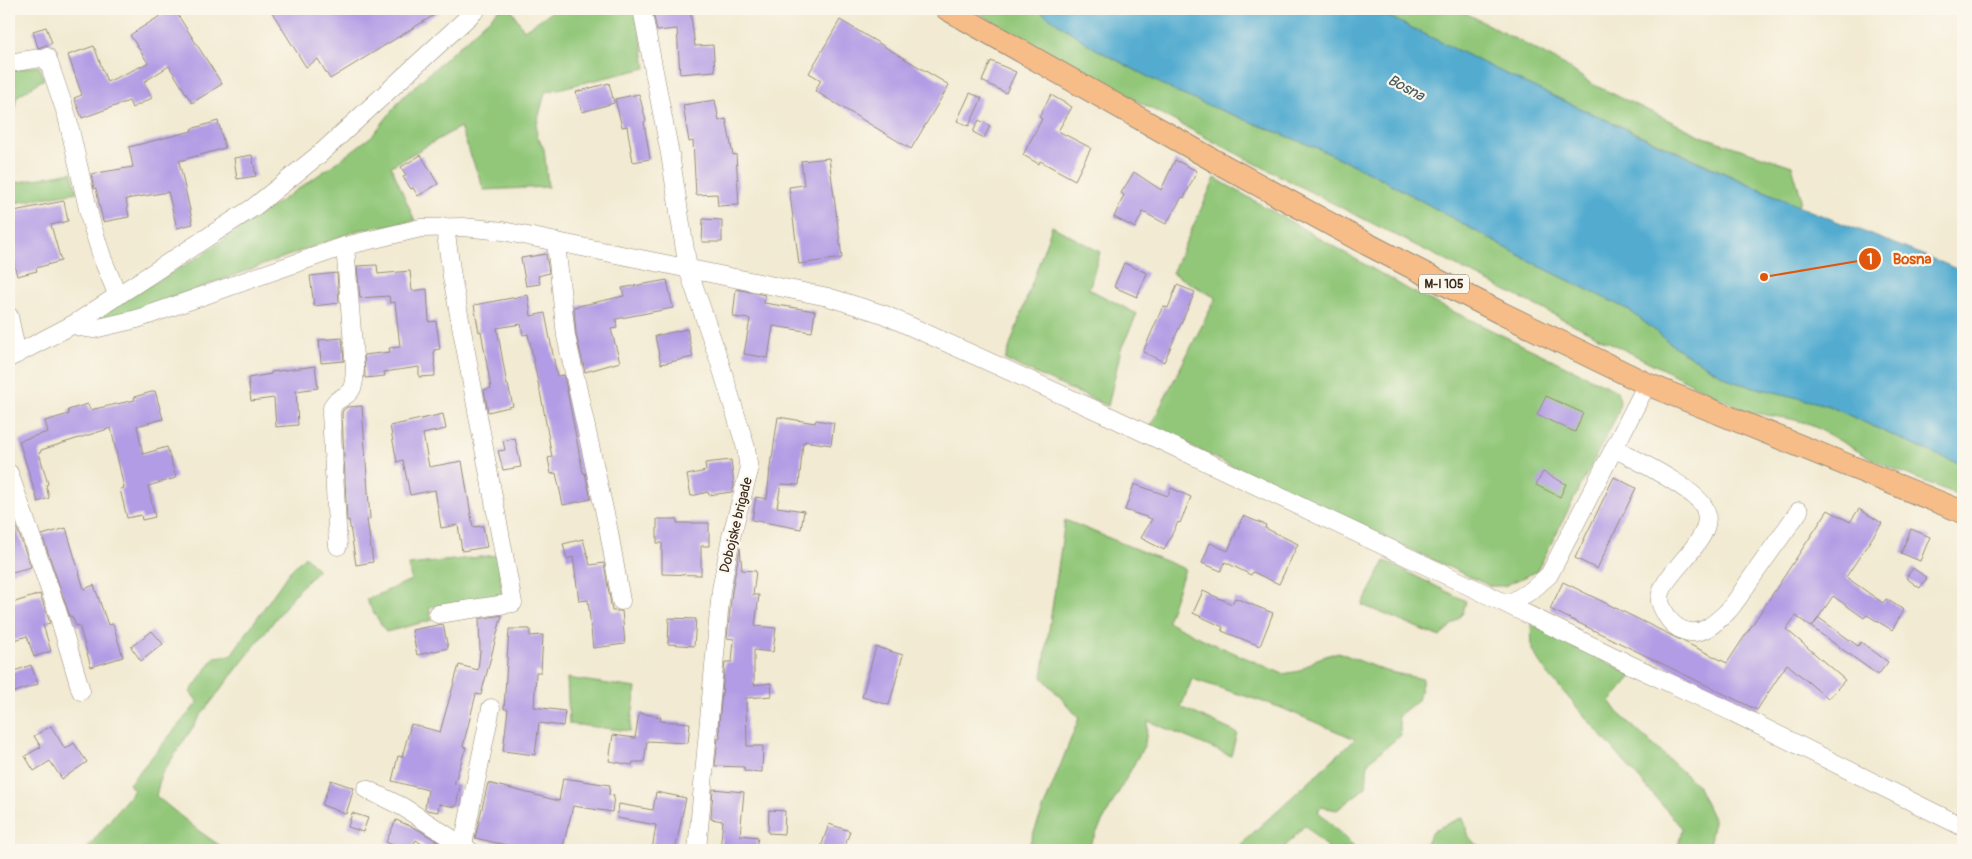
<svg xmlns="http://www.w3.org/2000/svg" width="1972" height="859" font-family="Pangolin,sans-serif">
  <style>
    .green { fill: #92c779; stroke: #66784c }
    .water { fill: #52acd0; stroke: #466b77 }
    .building { fill: #b29ce5 }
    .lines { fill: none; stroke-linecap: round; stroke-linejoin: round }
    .minor-casing { stroke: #968a78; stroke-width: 19 }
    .major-casing { stroke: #968a78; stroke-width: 24 }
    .minor { stroke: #fff; stroke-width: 18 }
    .major { stroke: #f7bd88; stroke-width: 22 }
    .labels { text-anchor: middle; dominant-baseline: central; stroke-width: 4.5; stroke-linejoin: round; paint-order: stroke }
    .shield { fill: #fbf7ec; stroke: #75685c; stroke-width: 1 }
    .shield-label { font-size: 12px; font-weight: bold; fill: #3b2a1e }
    .street-label { font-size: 14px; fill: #3b2a1e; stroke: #fbf7ec }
    .water-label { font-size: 15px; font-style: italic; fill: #43585c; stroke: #fbf7ec }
    .leader { fill: none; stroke: #df570d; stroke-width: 2 }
    .callout-dot { fill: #df570d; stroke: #fbf7ec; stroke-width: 2 }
    .mark-label { font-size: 15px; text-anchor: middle; font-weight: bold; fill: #fff }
    .callout-label { font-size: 15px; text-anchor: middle; font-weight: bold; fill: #df570d; stroke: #fbf7ec; stroke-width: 4.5; stroke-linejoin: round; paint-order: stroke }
  </style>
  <rect width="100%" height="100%" fill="#fbf7ec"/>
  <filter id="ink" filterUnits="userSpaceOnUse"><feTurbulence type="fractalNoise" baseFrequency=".02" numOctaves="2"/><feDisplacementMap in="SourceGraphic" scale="10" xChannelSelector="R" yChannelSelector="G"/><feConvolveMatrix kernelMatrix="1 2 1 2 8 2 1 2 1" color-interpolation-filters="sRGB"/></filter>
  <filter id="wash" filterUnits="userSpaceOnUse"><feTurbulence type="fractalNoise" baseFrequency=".0096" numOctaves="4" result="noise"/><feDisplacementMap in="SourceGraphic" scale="20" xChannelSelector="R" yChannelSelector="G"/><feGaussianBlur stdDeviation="1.12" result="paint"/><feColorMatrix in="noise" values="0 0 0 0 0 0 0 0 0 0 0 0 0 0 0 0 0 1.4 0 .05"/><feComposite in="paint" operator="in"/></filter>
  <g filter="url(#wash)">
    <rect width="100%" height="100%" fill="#f2ead2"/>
    <g class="green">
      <path d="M500 9H511L524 30 556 9H637L646 68 545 92 536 128 537 136 544 149 548 187 484 190 460 127 391 166 415 221 359 230 117 318 101 321 96 316 199 257 336 163 373 135 402 98Z"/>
      <path d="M971 9H1037L1094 48 1180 94 1317 148 1373 174 1537 265 1629 310 1678 349 1734 382 1827 405 1911 444 1963 465V497L1881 464 1810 424 1791 419 1748 412C1487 280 1224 154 971 9Z"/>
      <path d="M1373 9H1458L1565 65 1590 83 1704 137 1792 166 1801 197 1798 206 1518 80Z"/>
      <path d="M39 66 44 79 16 97 15 111 9 115V70Z"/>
      <path d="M72 172 77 192 9 204V184Z"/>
      <path d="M1215 178 1411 291 1617 391 1620 401 1618 413 1537 571 1504 586H1490L1309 503 1150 427 1216 298 1172 273Z"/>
      <path d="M1052 226 1100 252 1089 289 1137 314 1121 349 1108 406 1005 360Z"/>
      <path d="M1065 520 1185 569 1167 621 1207 641 1283 674 1299 671 1317 659 1338 652 1385 671 1423 679 1418 700 1398 716 1401 735 1368 762 1366 787 1337 810 1322 807 1318 811 1357 850H1329L1305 825 1282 850H1239L1243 842 1355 739 1279 707 1192 679 1181 707 1237 733 1231 756 1148 721 1145 744 1087 850H1027L1079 718 1042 677Z"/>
      <path d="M497 555 503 597 429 607 432 620 386 632 366 600 411 580 409 565Z"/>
      <path d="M305 556 318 570 298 590 201 715 161 775 156 796 199 831 226 850H86L134 790 129 784 198 702 190 692 215 657 231 655 290 571Z"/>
      <path d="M1385 561 1466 601 1463 613 1440 637 1362 605Z"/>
      <path d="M1531 624 1633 675 1610 702 1617 712 1697 785 1714 821 1708 850H1675L1678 847 1682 828 1547 673 1532 650Z"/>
      <path d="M567 678 636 688 630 731 569 724Z"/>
      <path d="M1463 817 1469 837 1484 850H1435L1426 842 1434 830Z"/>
    </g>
    <path class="water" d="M1037 9H1373L1518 80 1683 155 1798 206 1963 271V465L1911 444 1827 405 1734 382 1678 349 1629 310 1537 265 1373 174 1317 148 1180 94 1094 48Z"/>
    <g id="blocks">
      <g class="building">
        <path d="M171 9H174L222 84 192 103 169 66 144 82 152 98 132 108 129 101 82 118 74 98 82 95 68 55 94 46 107 82 148 63 130 35Z"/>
        <path d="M270 9H444L330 79 318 59 306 67Z"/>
        <path d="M677 9H690L695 46 713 45 715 71 680 74 677 29 657 31 653 12Z"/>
        <path d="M840 20 949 85 911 149 815 91 821 80 809 73Z"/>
        <path d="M46 27 52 43 38 48 33 31Z"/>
        <path d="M991 61 1016 72 1006 93 982 81Z"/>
        <path d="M609 83 614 103 582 112 576 92Z"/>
        <path d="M970 93 982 98 969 126 957 121Z"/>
        <path d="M639 94 646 121 644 122 650 159 633 162 627 126 622 127 615 99Z"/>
        <path d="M1051 95 1072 107 1058 131 1091 148 1075 180 1040 161 1039 164 1023 155 1042 119 1039 117Z"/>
        <path d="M715 100 719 121 726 119 733 155 736 154 739 205 718 206 717 194 696 195 693 141 689 142 683 105Z"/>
        <path d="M979 120 990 126 984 138 973 132Z"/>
        <path d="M218 121 225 148 179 161 193 224 177 228 168 192 126 199 129 217 103 222 96 188 94 189 91 174 133 167 129 147 192 131 191 129Z"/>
        <path d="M252 155 256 176 237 179 234 158Z"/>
        <path d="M421 155 438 184 418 196 413 188 411 189 403 177 406 175 401 167Z"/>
        <path d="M829 158 842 258 799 264 789 187 804 185 801 161Z"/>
        <path d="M1175 160 1197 171 1184 198 1182 197 1166 224 1143 212 1135 228 1114 217 1124 195 1121 193 1134 172 1161 190Z"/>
        <path d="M64 201 68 221 51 225 61 261 36 268 37 271 17 276 9 244V212Z"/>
        <path d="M703 219 722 220V242H702Z"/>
        <path d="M546 254 549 273 538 276 540 284 526 286 521 258Z"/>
        <path d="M1124 263 1147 273 1137 297 1114 287Z"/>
        <path d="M377 265 378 274 410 271 412 291 427 289 429 322 436 321 440 349 434 350 435 376 419 377V367L384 372 385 376 365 378 364 355 390 352 389 348 400 347 395 302 390 303 389 296 360 298 357 266Z"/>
        <path d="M337 273 339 303 314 306 310 276Z"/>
        <path d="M667 280 673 308 616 319 617 328 611 329 620 362 585 372 576 334 574 307 624 296 622 288Z"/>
        <path d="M1177 285 1195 292 1164 362 1143 352 1163 306 1168 308Z"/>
        <path d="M736 289 765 295 764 303 815 311 812 332 773 326 768 358 744 354 750 319 733 317Z"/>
        <path d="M528 295 531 316 545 313 557 376 564 375 583 473H585L591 499 563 505 556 473 551 474 548 458 552 457 543 406 528 334 523 335 521 324 497 328 507 385H508L513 406 488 412 484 390 491 388 481 331 479 332 474 305Z"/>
        <path d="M687 329 693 357 661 364 655 336Z"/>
        <path d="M342 338 344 361 321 363 319 340Z"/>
        <path d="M315 366 318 388 296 391 298 425 276 427 274 398 251 401 248 378 271 374V372Z"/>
        <path d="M155 391 163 419 137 426 143 454 167 447 176 478 148 486 155 517 142 520 141 515 127 518 120 489 124 488 111 428 41 450V452L39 453 48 484 46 485 49 498 38 502 19 441 48 432 45 421 69 414 68 410 88 404 90 410 135 400 134 397Z"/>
        <path d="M1546 396 1583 413 1575 432 1537 415Z"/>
        <path d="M362 406 370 519 367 520 373 562 356 565 349 520 347 521 342 414 343 410 347 407Z"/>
        <path d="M443 414 446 429 423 434 429 467 462 461 473 527 483 526 487 547 462 551 458 525 441 528 435 490 410 495 403 460 397 462 390 426Z"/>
        <path d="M778 417 815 423 816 420 834 423 831 445 805 441V443L803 442 799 485 781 484 777 507 804 511 801 529 752 520 756 497 767 499 771 458H772Z"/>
        <path d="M515 438 521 467 503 470 498 451 505 450 503 441Z"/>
        <path d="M731 460 734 486 732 492 709 495 708 492 691 496 687 475 706 471 705 463Z"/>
        <path d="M1543 472 1566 484 1560 497 1536 485Z"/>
        <path d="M1614 477 1636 488 1597 569 1575 558Z"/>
        <path d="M1134 484 1168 496 1171 488 1191 497 1180 523 1178 522 1164 550 1141 538 1152 519 1125 510Z"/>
        <path d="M1859 509 1882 523 1846 577 1883 603 1886 599 1904 610 1892 630 1867 615 1864 618 1833 596 1812 627 1819 618 1858 646 1861 642 1888 662 1878 675 1796 616 1786 629 1845 680 1828 699 1787 664 1757 710 1550 609 1563 582 1727 663 1828 510 1850 522Z"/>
        <path d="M1243 516 1266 525 1265 528 1298 544 1279 584 1253 572 1251 575 1225 562 1221 571 1202 563 1210 543 1228 551Z"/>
        <path d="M657 519H677V523H709V546H701V575L662 574V543H657Z"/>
        <path d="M16 526 31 567 9 573V529Z"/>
        <path d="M66 528 84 589 94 585 108 625 113 624 123 657 91 667 79 625 76 626 72 616 70 617 42 535Z"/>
        <path d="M1911 529 1930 537 1920 561 1901 553Z"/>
        <path d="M583 539 590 565 604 563 612 611H622L625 644 593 648 588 600 579 601 573 557 567 559 563 544Z"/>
        <path d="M740 548 742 570 756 571 753 595H759L755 626 776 628 773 652 754 650V685L771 683 772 696 746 698 747 746H763L762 772 744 771V767L715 766 718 738H720L719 723 725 662H732L734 639 727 638 732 591Z"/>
        <path d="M1913 568 1927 578 1920 588 1906 578Z"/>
        <path d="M1203 591 1232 604 1235 598 1273 613 1260 646 1222 631 1223 627 1193 613Z"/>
        <path d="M40 594 50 623 43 625 51 651 34 657 27 636 9 642V604Z"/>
        <path d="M502 615 481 695 476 694 463 746 466 747 454 784 460 785 456 807 439 804 438 812 427 810 425 808 428 790 392 781 398 756 402 757 411 724 440 732 459 665 478 670 480 651 479 619Z"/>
        <path d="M669 618 696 619 694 646 668 644Z"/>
        <path d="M443 624 448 648 417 655 412 630Z"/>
        <path d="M509 629H530V636L543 635 541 672H536L534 707 565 711 563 726 539 723 535 755 503 751 508 709H504Z"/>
        <path d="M152 631 163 644 141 661 131 647Z"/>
        <path d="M876 647 903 655 889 705 862 697Z"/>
        <path d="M31 665 38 684 9 694V673Z"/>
        <path d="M639 713 661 717 660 721 690 723 688 743 647 741 644 762H633L632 765 609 761 613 735 635 738Z"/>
        <path d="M51 726 65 749 74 743 87 762 62 779 50 761 34 771 25 756 41 747 34 736Z"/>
        <path d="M563 778 610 785 609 795 614 796 612 812 573 806 562 850H504L506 845 475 838 488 783 559 801Z"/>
        <path d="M331 780 354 788 346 814 322 805Z"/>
        <path d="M713 789 744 792 740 835 758 837 756 850H720L723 821 711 819Z"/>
        <path d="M656 792 686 798 675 850H652L656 825 617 818 619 804 653 810Z"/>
        <path d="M769 810 785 811 784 834 768 833Z"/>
        <path d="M352 813 368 818 363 832 348 827Z"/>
        <path d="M396 820 419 830 450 850H430L416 840 411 850H404L386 842Z"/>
        <path d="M829 824 850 831 844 850H820Z"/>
      </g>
    </g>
  </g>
  <g filter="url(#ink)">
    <use href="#blocks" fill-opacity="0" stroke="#968a78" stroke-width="1"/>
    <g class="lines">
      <g class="minor-casing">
        <g id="minor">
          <path d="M642 9 670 154 688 269 719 360 746 448 749 471 731 537 721 590 697 850"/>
          <path d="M9 63 47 57 67 116 91 222 103 260 118 296"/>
          <path d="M556 243 566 336 609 532 621 601"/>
          <path d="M9 316 17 354"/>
          <path d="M74 324 80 327 94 329 137 319 345 246 421 228 463 227 503 231 828 297 883 314 1111 417 1486 594 1633 666 1732 712 1963 827"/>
          <path d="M9 358 74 324 254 207 321 153 477 9"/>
          <path d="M1614 448C1634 459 1698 490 1705 509 1718 541 1658 573 1660 601 1661 607 1665 613 1668 618 1673 625 1681 631 1690 632 1704 634 1716 622 1726 613 1735 604 1743 590 1750 580 1766 557 1783 534 1799 511"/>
          <path d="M9 473 57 610 81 691"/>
          <path d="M338 546 331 413C333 396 344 401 351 390 355 384 354 376 355 369L345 246"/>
          <path d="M1509 604 1532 590 1549 575 1647 384"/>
          <path d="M438 614 513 603 452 277 445 227"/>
          <path d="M366 789 403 807 469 850"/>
          <path d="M463 845 491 708"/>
        </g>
      </g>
      <g class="major-casing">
        <path id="major" d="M947 9 1215 161 1367 244 1501 313 1647 384 1963 512"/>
      </g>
      <use href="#minor" class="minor"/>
      <use href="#major" class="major"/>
    </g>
  </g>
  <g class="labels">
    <rect class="shield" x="1419" y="274.5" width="50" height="19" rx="4"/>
    <g class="shield-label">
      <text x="1444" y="284">M-I 105</text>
    </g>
    <g class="street-label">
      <text transform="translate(736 525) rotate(-76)">Dobojske brigade</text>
    </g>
    <g class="water-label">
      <text transform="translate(1406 88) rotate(28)">Bosna</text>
    </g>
  </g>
  <path class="leader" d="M1764 277L1870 259"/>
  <g class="callout-dot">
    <circle cx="1764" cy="277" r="5"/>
    <circle cx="1870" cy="259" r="12"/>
  </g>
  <g class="mark-label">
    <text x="1870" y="264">1</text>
  </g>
  <g class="callout-label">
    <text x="1912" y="264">Bosna</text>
  </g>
  <rect width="1972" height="859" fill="none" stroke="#fbf7ec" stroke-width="30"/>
</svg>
